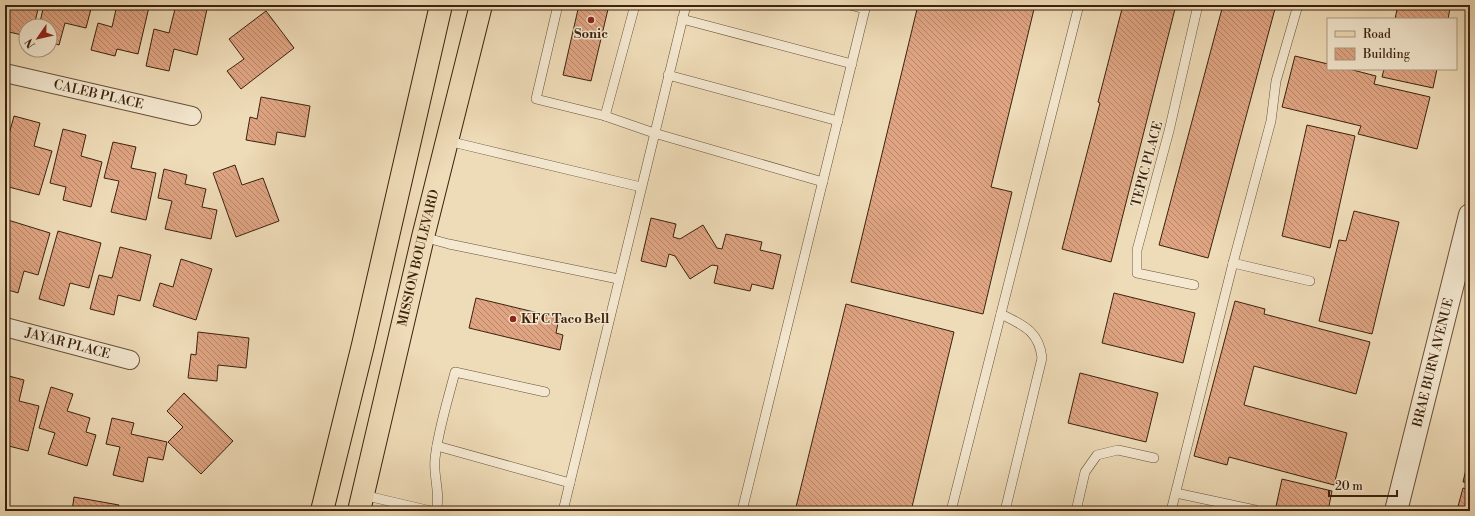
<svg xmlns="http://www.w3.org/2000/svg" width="1475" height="516" font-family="'Libre Bodoni',serif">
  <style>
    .building { fill: url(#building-back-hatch); stroke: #3c220e }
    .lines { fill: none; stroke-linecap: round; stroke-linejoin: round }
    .service-casing { stroke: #685038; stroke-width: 10 }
    .minor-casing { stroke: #685038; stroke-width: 20 }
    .tertiary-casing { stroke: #685038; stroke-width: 24 }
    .primary-casing { stroke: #3c220e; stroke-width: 24 }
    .service { stroke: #f4e8d0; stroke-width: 9 }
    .minor { stroke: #f4e8d0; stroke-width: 18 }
    .tertiary { stroke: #f4e8d0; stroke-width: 22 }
    .primary { stroke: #eedbb7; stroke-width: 22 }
    .poi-dot { fill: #8f2418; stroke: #f4e8d0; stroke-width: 1.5 }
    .labels { text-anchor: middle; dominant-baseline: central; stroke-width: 3; stroke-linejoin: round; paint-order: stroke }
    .poi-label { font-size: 13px; font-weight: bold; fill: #3c220e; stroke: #f4e8d0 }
    .street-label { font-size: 13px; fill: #3c220e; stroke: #f4e8d0 }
  </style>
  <defs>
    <pattern id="building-back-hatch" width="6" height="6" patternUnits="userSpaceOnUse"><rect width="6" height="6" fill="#dfa482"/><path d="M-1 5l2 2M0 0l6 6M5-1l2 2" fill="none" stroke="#b68569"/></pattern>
  </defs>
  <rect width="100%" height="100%" fill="#eedbb7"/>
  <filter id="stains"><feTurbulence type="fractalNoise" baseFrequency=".005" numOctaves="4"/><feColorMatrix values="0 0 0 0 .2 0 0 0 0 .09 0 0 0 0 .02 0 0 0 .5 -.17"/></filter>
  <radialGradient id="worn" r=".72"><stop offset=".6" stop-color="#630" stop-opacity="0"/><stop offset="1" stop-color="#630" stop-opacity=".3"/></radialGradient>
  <g class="building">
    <path d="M5 5H39L34 26H26V36L5 31Z"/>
    <path d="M44 5H92L86 28 65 23 59 45 50 42V26H39Z"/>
    <path d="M117 5H141L149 7 138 54 117 49 115 56 91 50 98 23 112 27Z"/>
    <path d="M176 5H189L207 9 197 55 174 49 169 71 146 66 154 29 169 33Z"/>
    <path d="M579 5H609L591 81 563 75Z"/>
    <path d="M918 5H1035L991 187 1012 192 983 314 851 282Z"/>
    <path d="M1123 5H1176L1111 262 1062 249 1100 103 1098 102Z"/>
    <path d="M1223 5H1276L1208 258 1159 245Z"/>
    <path d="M1398 5H1434L1450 8 1448 19H1395Z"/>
    <path d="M266 11 294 48 241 89 227 71 244 59 229 39Z"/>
    <path d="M1295 56 1328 64V69H1349L1376 76 1374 84 1430 97 1417 149 1358 134 1361 126 1282 107Z"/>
    <path d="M1384 69H1437L1433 88 1382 77Z"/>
    <path d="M261 97 310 106 305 137 277 132 275 145 246 140 250 117 257 119Z"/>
    <path d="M14 116 40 123 34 146 52 151 39 195 5 186V149Z"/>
    <path d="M1307 125 1355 136 1330 248 1282 236Z"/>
    <path d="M63 129 86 135 81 156 102 162 91 207 63 200 66 187 50 183Z"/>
    <path d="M113 142 136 147 131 168 156 173 146 220 111 212 119 181 104 178Z"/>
    <path d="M235 165 242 185 263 178 279 221 236 237 213 173Z"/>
    <path d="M164 169 187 175 185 184 206 189 202 207 217 210 211 239 165 229 172 201 158 198Z"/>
    <path d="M1354 211 1399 222 1372 334 1319 321 1339 240 1346 241Z"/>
    <path d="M651 218 676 224 673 237 680 239 703 225 717 248 722 249 726 234 762 242 760 250 781 255 773 289 752 284 750 291 714 283 718 266 712 265 690 279 675 256 669 254 666 267 641 261Z"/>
    <path d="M8 220 50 233 38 275 24 271 18 293 5 289V231Z"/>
    <path d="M58 231 101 243 89 288 70 283 64 306 39 299Z"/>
    <path d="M120 247 151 255 140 301 118 295 114 315 90 309 99 275 112 278Z"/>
    <path d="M181 259 212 269 196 320 153 306 160 283 173 287Z"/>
    <path d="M1114 293 1195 313 1183 363 1102 343Z"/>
    <path d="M476 298 559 318 556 333 563 335 560 350 469 328Z"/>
    <path d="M1235 301 1265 309 1264 314 1370 342 1356 394 1254 366 1244 405 1347 433 1334 485 1229 457 1227 465 1194 456Z"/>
    <path d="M846 304 954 332 911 511H795Z"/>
    <path d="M198 332 249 338 246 368 218 365 217 381 188 378 191 354 196 355Z"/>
    <path d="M1080 373 1158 393 1146 442 1068 423Z"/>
    <path d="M5 375 24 380 19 401 39 406 28 451 5 445Z"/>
    <path d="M51 387 73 394 67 411 90 418 86 432 96 435 87 466 48 454 55 433 39 428Z"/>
    <path d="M184 393 233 441 201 474 168 442 183 427 167 411Z"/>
    <path d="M112 418 134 423 131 434 167 442 163 460 148 457 143 482 113 475 120 447 106 444Z"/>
    <path d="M1468 461H1470V483L1463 482Z"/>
    <path d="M1282 479 1332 491 1328 511H1275Z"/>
    <path d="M1463 488 1470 490V511L1457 510Z"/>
    <path d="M74 497 119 505 118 511H72Z"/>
    <path d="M5 504 13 511H5Z"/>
  </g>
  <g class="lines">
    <g class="service-casing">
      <g id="service">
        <path d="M558 5 536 99 605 116 654 133 823 182"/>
        <path d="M850 5 865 9"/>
        <path d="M682 19 852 64"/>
        <path d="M668 75 838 121"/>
        <path d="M605 116 635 5"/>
        <path d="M448 141 641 187"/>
        <path d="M423 237 449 244 618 279"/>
        <path d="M1233 263 1310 281"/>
        <path d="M1194 285 1137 273V250L1169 131 1198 5"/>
        <path d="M1001 314C1023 325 1039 331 1042 358L1005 511"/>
        <path d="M437 446 570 483"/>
        <path d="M1176 493 1255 510"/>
        <path d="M363 495 431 511"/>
        <path d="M436 511C441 494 433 476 435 459 438 430 448 400 455 372L545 392"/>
        <path d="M563 511 686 5"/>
        <path d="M742 511 866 5"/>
        <path d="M951 511 1079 5"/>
        <path d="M1076 511 1085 472 1097 455 1118 450 1154 458"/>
        <path d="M1171 511 1233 263 1271 121 1276 81 1298 5"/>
      </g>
    </g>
    <g class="minor-casing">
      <g id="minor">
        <path id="s1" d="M5 73 192 116"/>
        <path id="s2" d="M5 327 130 360"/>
      </g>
    </g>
    <g class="tertiary-casing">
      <g id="tertiary">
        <path id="s3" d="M1396 511 1470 215"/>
      </g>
    </g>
    <g class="primary-casing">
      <g id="primary">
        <path d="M322 511 363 345 441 5"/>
        <path id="s4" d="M359 511 423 237 481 5"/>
      </g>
    </g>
    <use href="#service" class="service"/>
    <use href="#minor" class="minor"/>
    <use href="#tertiary" class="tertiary"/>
    <use href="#primary" class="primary"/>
  </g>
  <g class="poi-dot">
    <circle cx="591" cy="20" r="4"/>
    <circle cx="513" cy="319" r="4"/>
  </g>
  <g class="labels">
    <g class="poi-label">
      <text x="591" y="34">Sonic</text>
      <text x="521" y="319" text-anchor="start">KFC Taco Bell</text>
    </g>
    <g class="street-label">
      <text stroke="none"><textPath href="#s1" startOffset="96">CALEB PLACE</textPath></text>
      <text transform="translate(1147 164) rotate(-75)">TEPIC PLACE</text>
      <text stroke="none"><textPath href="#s4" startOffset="260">MISSION BOULEVARD</textPath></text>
      <text stroke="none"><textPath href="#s2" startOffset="65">JAYAR PLACE</textPath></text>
      <text stroke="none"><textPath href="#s3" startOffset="153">BRAE BURN AVENUE</textPath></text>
    </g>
  </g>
  <rect width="1475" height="516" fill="none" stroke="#eedbb7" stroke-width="20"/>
  <rect x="6" y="6" width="1463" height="504" fill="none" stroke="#3c220e" stroke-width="2"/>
  <rect x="10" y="10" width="1455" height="496" fill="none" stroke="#3c220e"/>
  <rect x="1327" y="18" width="130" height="52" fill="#f4e8d0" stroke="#aa9982"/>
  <rect x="1335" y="31" width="20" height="6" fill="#eedbb7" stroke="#aa9982"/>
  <text x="1363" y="38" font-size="12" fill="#3c220e">Road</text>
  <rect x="1335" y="48" width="20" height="12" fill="url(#building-back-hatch)" stroke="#aa9982"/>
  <text x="1363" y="58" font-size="12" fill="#3c220e">Building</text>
  <g transform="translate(38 38) rotate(236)"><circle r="19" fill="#f4e8d0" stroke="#aa9982"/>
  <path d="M0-3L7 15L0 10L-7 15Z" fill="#8f2418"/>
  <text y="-6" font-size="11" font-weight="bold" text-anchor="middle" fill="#3c220e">N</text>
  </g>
  <path d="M1329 490v6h68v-6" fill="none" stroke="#3c220e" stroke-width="2"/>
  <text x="1335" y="490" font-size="12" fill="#3c220e" stroke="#f4e8d0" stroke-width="3" paint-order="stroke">20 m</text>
  <rect width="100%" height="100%" filter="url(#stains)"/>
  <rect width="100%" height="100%" fill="url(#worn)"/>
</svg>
